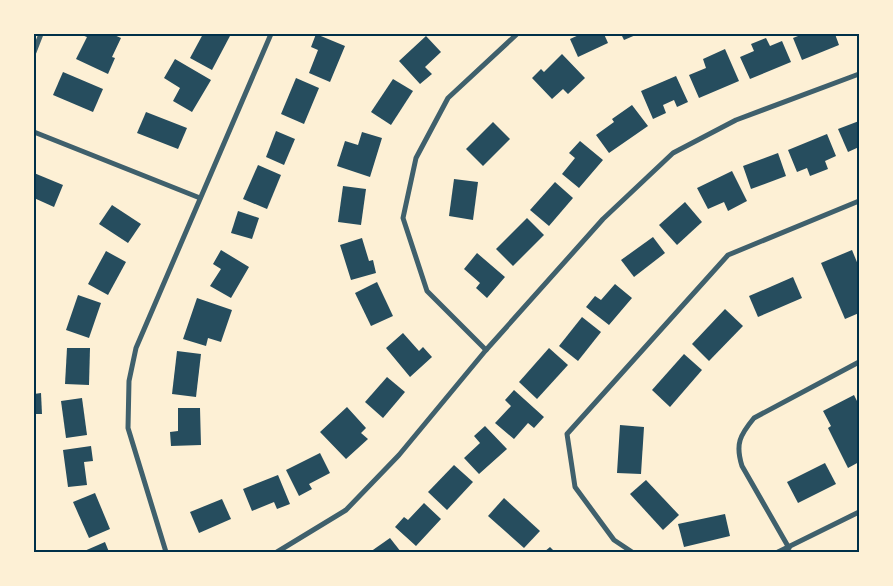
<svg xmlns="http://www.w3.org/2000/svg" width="893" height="586" font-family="Lora,serif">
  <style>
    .building { fill: #264d5e }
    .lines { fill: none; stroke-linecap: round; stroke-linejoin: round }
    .minor { stroke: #3f606c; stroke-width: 5 }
    .neatline { fill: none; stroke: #003049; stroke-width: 2 }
  </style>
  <rect width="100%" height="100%" fill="#fdf0d5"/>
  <g class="building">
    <path d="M79 34H112L121 38 112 57 115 58 108 74 76 59 87 37Z"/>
    <path d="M203 34H231L212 70 190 58Z"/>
    <path d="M316 34 345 46 330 82 309 73 318 50 311 47Z"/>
    <path d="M581 34H604L608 43 578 57 570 39Z"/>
    <path d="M621 34H638L624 40Z"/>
    <path d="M803 34H835L839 45 802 60 793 38Z"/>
    <path d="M426 36 441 52 425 67 432 74 420 84 399 61Z"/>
    <path d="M766 38 770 46 782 41 791 62 750 79 740 57 754 51 751 44Z"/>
    <path d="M725 49 739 81 699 98 689 75 706 68 703 59Z"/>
    <path d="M562 54 585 78 568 94 563 89 552 99 532 78 541 69 544 72Z"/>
    <path d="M175 59 211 80 192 112 173 101 180 88 164 78Z"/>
    <path d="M63 72 103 89 93 112 53 95Z"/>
    <path d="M676 76 688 102 677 107 674 100 663 105 666 113 653 119 641 91Z"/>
    <path d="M296 78 319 88 304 124 281 114Z"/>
    <path d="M393 79 413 91 391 125 371 112Z"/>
    <path d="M632 105 648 126 609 153 596 135 614 122 612 119Z"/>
    <path d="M146 112 187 128 178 149 137 133Z"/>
    <path d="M859 121V147L848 152 838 129Z"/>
    <path d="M493 122 510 139 483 166 466 149Z"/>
    <path d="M276 131 295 139 284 165 266 157Z"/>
    <path d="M362 132 382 138 370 177 337 166 345 141 358 145Z"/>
    <path d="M827 134 836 156 825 161 828 169 810 176 807 168 797 172 788 150Z"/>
    <path d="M580 141 603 160 579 188 562 174 575 158 569 153Z"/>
    <path d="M778 153 786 176 751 189 743 166Z"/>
    <path d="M258 165 281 175 267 209 243 199Z"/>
    <path d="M732 171 747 201 728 211 724 202 708 209 697 188Z"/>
    <path d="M34 173 63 185 54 207 34 198Z"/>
    <path d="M454 179 478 182 473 220 449 216Z"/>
    <path d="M555 182 573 198 549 226 530 210Z"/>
    <path d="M343 186 366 189 361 225 338 222Z"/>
    <path d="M685 202 702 222 677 245 659 225Z"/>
    <path d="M112 205 141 224 128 243 99 224Z"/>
    <path d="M238 211 259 218 252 239 231 233Z"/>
    <path d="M527 218 544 235 513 266 496 249Z"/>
    <path d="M653 237 665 253 634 277 621 260Z"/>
    <path d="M362 238 369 261 373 260 376 273 351 280 340 245Z"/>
    <path d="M221 250 249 267 231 298 210 286 221 269 213 264Z"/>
    <path d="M852 250 859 267V313L845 319 821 263Z"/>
    <path d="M106 251 126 262 108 295 88 284Z"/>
    <path d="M477 253 505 277 487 298 476 288 480 283 464 269Z"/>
    <path d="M793 277 802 298 758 317 749 296Z"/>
    <path d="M377 282 393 316 371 326 355 293Z"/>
    <path d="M615 284 632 298 609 325 586 307 595 296 601 300Z"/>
    <path d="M78 295 101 303 89 338 66 330Z"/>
    <path d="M197 298 232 310 221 342 208 338 206 346 183 339Z"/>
    <path d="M725 309 743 326 709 361 692 344Z"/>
    <path d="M582 317 601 332 578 361 559 346Z"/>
    <path d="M403 333 419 351 423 347 432 357 410 377 386 348Z"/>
    <path d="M67 348H90L89 385 65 384Z"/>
    <path d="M549 348 568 365 537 399 519 382Z"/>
    <path d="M177 351 201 354 196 397 172 394Z"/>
    <path d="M684 354 702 370 670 407 652 390Z"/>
    <path d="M387 377 405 392 383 418 365 402Z"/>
    <path d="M514 390 544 417 534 428 528 423 514 439 495 423 511 406 505 400Z"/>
    <path d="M41 393 42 414H34V394Z"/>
    <path d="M854 395 859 405V462L848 468 828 428 831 426 823 411Z"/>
    <path d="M82 398 87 435 66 438 61 401Z"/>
    <path d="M347 407 366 428 361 433 368 439 346 459 320 432Z"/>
    <path d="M178 408H200L201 445 171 446 170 432 178 431Z"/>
    <path d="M620 425 644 427 641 474 617 473Z"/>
    <path d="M485 426 507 449 479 474 464 458 480 443 474 436Z"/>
    <path d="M91 446 93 461 84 462 87 485 68 487 63 450Z"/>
    <path d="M320 453 330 473 309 484 312 489 299 496 286 470Z"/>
    <path d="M825 463 836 484 798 503 787 482Z"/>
    <path d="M454 465 473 482 447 510 428 492Z"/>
    <path d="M278 475 290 504 277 509 274 502 252 511 243 489Z"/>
    <path d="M646 480 679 515 663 530 630 494Z"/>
    <path d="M95 493 110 529 89 538 73 502Z"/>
    <path d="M504 498 540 531 524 548 488 516Z"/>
    <path d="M222 499 231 519 199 533 190 512Z"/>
    <path d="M424 503 441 519 416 546 395 527 404 517 408 520Z"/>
    <path d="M725 514 730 536 684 547 678 524Z"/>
    <path d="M390 538 401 552H370Z"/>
    <path d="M105 542 109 552H82Z"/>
    <path d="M550 547 555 552H544Z"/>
  </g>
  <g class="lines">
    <g class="minor">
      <path d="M34 52 41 34"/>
      <path d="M34 132 200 198"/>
      <path d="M486 350 427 291 403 218 416 158 448 98 517 34"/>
      <path d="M789 548 742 466C735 444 740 435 754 418L859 362"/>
      <path d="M166 552 128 428 129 381 136 348 271 34"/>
      <path d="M277 552 346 510 399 455 486 350 603 219 673 153 736 120 859 74"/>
      <path d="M632 552 614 540 575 487 567 434 728 255 859 201"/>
      <path d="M778 552 859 512"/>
    </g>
  </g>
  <rect width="893" height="586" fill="none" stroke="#fdf0d5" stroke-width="70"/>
  <rect x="35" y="35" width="823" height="516" class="neatline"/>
</svg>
